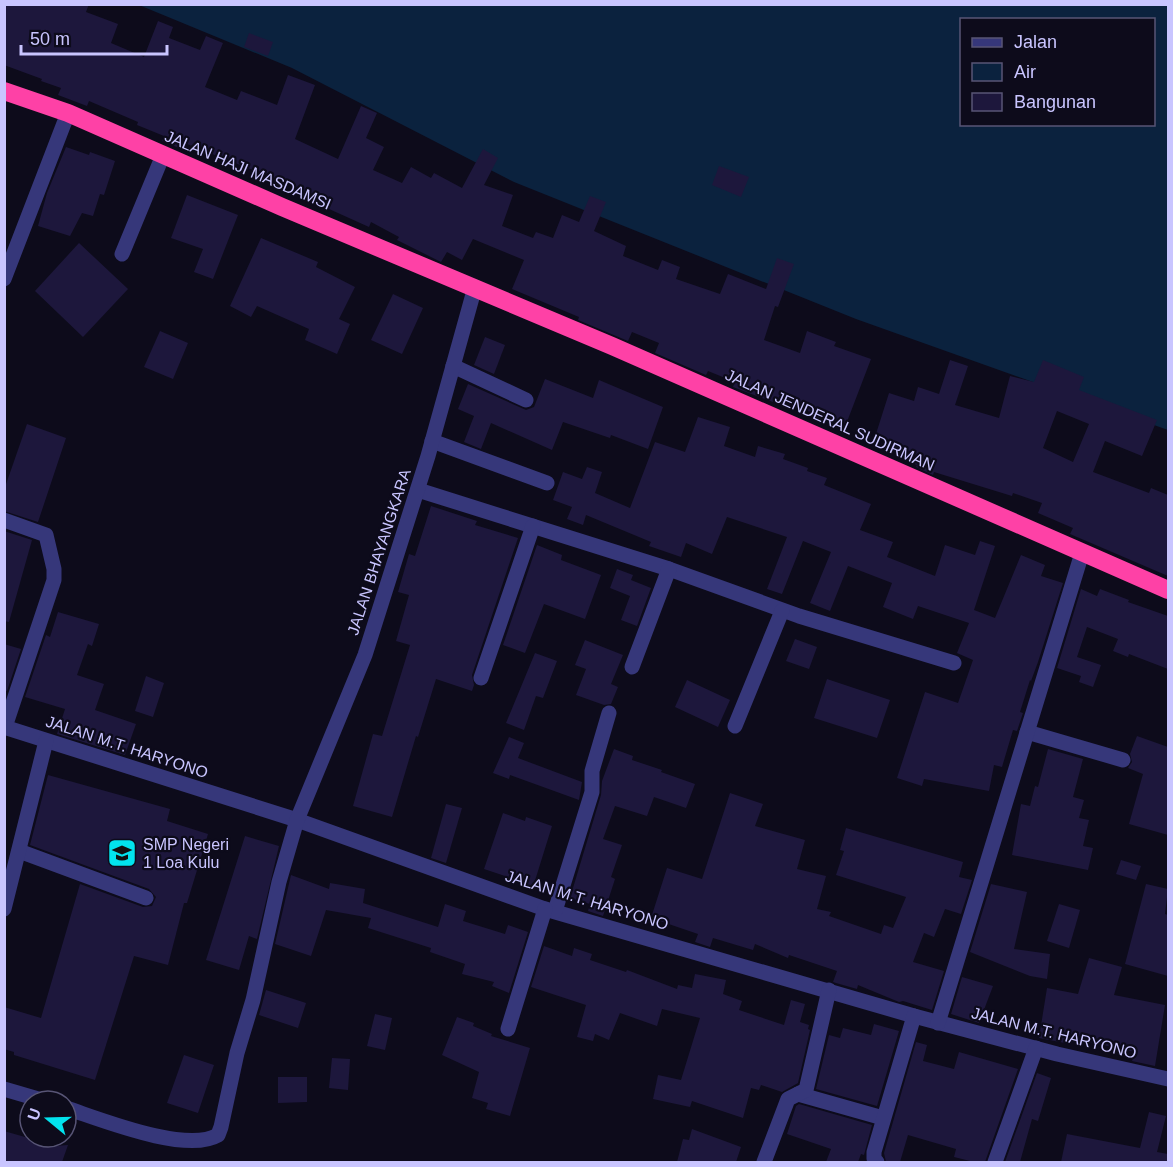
<svg xmlns="http://www.w3.org/2000/svg" width="1173" height="1167" font-family="Helvetica,sans-serif">
  <style>
    .water { fill: #0b223e; fill-rule: evenodd }
    .building { fill: #1d173c; fill-rule: evenodd }
    .lines { fill: none; stroke-linecap: round; stroke-linejoin: round }
    .minor { stroke: #36377a; stroke-width: 15 }
    .highway { stroke: #fe41a6; stroke-width: 18 }
    .labels { text-anchor: middle; dominant-baseline: central; stroke-width: 4.5; stroke-linejoin: round; paint-order: stroke }
    .street-label { font-size: 16px; fill: #c9c5ff; stroke: #0d0b1b }
    .poi-label { font-size: 16px; fill: #c9c5ff; stroke: #0d0b1b; text-anchor: start }
  </style>
  <rect width="100%" height="100%" fill="#0d0b1b"/>
  <path class="water" d="M139 5H1168V430L856 319 514 182 292 68ZM962 20H1154V124H962Z"/>
  <g class="building">
    <path d="M4 4H89L86 12 118 24 111 43 144 57 158 21 173 27 169 38 200 50 206 36 223 43 205 87 237 100 241 91 277 105 288 75 315 85 295 139 338 159 361 106 377 113 366 138 384 147 373 170 402 183 411 167 431 178 434 173 462 188 483 149 498 158 484 185 513 195 502 226 533 238 536 232 553 238 562 215 579 222 590 196 606 202 594 231 626 246 623 256 658 270 662 260 680 267 676 279 720 294 728 274 766 289 777 258 794 264 778 307 775 306 764 340 800 353 807 331 836 342 834 346 871 359 845 427 815 416 816 414 775 399 773 402 733 387 735 382 708 371 706 375 655 353 659 343 632 332 628 341 578 320 579 317 512 289 524 260 473 239 462 260 447 252 441 262 397 240 399 237 371 222 369 227 298 195 301 189 182 142 179 148 162 141 164 136 137 125 138 122 89 101 87 106 58 95 61 88 41 81 42 79 4 65Z"/>
    <path d="M249 33 273 42 268 56 244 47Z"/>
    <path d="M66 147 89 155 90 152 115 161 104 195 100 194 93 216 82 213 70 236 38 226 47 193Z"/>
    <path d="M719 166 749 177 741 197 712 185Z"/>
    <path d="M187 195 238 215 213 279 194 272 203 249 171 238Z"/>
    <path d="M261 238 318 262 316 267 355 287 339 319 350 324 337 354 305 340 309 329 257 306 251 317 230 306Z"/>
    <path d="M79 243 128 289 83 337 35 291Z"/>
    <path d="M393 294 423 308 402 354 371 340Z"/>
    <path d="M160 331 188 343 173 379 144 367Z"/>
    <path d="M485 337 505 345 494 374 474 365Z"/>
    <path d="M950 360 968 366 955 405 999 418 1010 376 1034 382 1043 360 1084 377 1079 390 1157 420 1142 456 1105 441 1093 472 1149 493 1151 488 1168 495V576L1070 534 1073 528 1038 513 1042 503 1013 493 1012 496 934 472 933 475 916 467 917 465 895 457 899 445 875 437 889 393 914 401 918 387 939 394ZM1057 411 1089 424 1073 462 1043 448Z"/>
    <path d="M545 379 593 398 599 380 663 407 648 449 611 435 610 438 563 422 552 450 491 423 481 449 464 442 474 416 458 409 468 384 526 410 534 407Z"/>
    <path d="M698 417 730 427 724 446 755 457 758 446 785 454 783 459 808 468 807 471 827 478 824 485 871 504 860 530 893 542 887 557 935 576 945 545 975 555 980 541 995 546 974 610 995 618 1021 555 1045 565 1041 576 1063 583 1038 662 1031 681 1030 680 1020 712 1023 713 1017 731 1013 730 1002 767 994 765 989 791 924 779 922 786 897 778 925 692 958 703 973 660 957 653 969 623 918 606 913 619 883 607 892 583 848 566 830 611 810 603 831 552 803 541 782 594 767 589 787 537 727 517 712 554 686 543 681 557 649 546 651 542 586 515 583 525 567 519 572 507 553 500 563 472 582 479 587 467 602 472 595 493 630 508 655 442 685 452Z"/>
    <path d="M27 424 66 438 38 522 4 511V490Z"/>
    <path d="M431 506 477 521 475 525 518 538 472 675 474 685 472 691 436 679 418 737 416 736 392 817 353 806 373 734 382 736 410 645 396 641 409 595 398 592 409 554 415 556Z"/>
    <path d="M4 531 32 540 9 622 4 621Z"/>
    <path d="M537 545 562 555 561 560 601 575 585 619 544 604 525 653 503 645Z"/>
    <path d="M617 569 633 575 631 580 651 588 637 626 621 620 630 596 610 588Z"/>
    <path d="M1081 589 1097 596 1100 589 1129 600 1128 602 1168 616V669L1129 654 1128 657 1113 651 1118 639 1087 627 1077 657 1101 665 1093 687 1079 682 1081 676 1057 668Z"/>
    <path d="M58 612 99 624 92 646 88 644 77 675 104 684 95 710 136 724 125 755 57 734 65 709 25 697 46 635 50 637Z"/>
    <path d="M795 639 817 647 809 669 786 661Z"/>
    <path d="M585 640 623 655 611 684 618 687 611 704 604 705 576 695 586 669 575 665Z"/>
    <path d="M4 644 21 649 7 691 4 690Z"/>
    <path d="M535 653 557 661 543 698 536 696 524 730 506 723Z"/>
    <path d="M146 676 164 683 153 717 135 711Z"/>
    <path d="M827 679 890 700 877 738 814 718Z"/>
    <path d="M687 680 730 700 718 727 675 707Z"/>
    <path d="M1137 736 1168 747V835L1129 824 1143 774 1128 768 1132 762 1130 754Z"/>
    <path d="M509 737 524 743 518 758 582 782 579 800 510 775 509 779 493 773Z"/>
    <path d="M614 749 633 756 632 760 662 770 661 772 695 784 686 808 654 797 647 816 615 806 603 839 622 845 611 877 615 879 603 916 588 911 590 904 570 898 601 795 602 781Z"/>
    <path d="M1048 749 1083 759 1073 797 1084 800 1079 818 1089 820 1083 846 1093 848 1088 870 1012 855 1021 804 1030 806 1035 786 1038 787Z"/>
    <path d="M48 775 170 809 167 821 208 834 187 903H184L168 965 134 956 95 1080 14 1055V1052L4 1049V1007L41 1018 80 884 143 907 152 906 156 897 149 889 30 845Z"/>
    <path d="M730 793 763 804 755 826 805 840 797 869 826 876 817 909 831 912 829 916 881 934 884 925 893 928 906 897 836 875 844 851 840 850 846 828 963 862 959 877 972 880 961 914 945 909 934 937 924 933 913 962 944 971 932 1010 903 1001 899 1002 858 985 857 989 836 983 833 982 837 971 789 955 788 958 755 944 753 950 713 938 710 947 695 942 698 934 651 918 667 868 702 879Z"/>
    <path d="M446 804 462 808 446 863 431 858Z"/>
    <path d="M503 813 525 821 526 817 552 826 533 887 507 879 508 877 484 869Z"/>
    <path d="M245 836 279 846 257 939 249 936 239 970 206 960Z"/>
    <path d="M1121 860 1141 866 1136 880 1116 874Z"/>
    <path d="M291 875 329 889 330 883 365 889 363 903 438 927 445 904 466 911 463 921 505 934 508 925 528 932 509 993 492 986 494 982 462 974 465 964 430 952 431 948 368 928 371 918 326 910 311 956 275 944Z"/>
    <path d="M991 884 1027 892 1014 949 1050 954 1047 979 1030 976 970 952Z"/>
    <path d="M1146 884 1168 889 1165 914 1168 915V976L1125 964Z"/>
    <path d="M1059 904 1080 910 1069 948 1047 941Z"/>
    <path d="M544 946 572 956 574 948 592 954 590 960 626 972 627 970 677 989 678 985 692 988 695 974 726 980 723 994 742 1001 739 1010 784 1025 791 1000 805 1004 800 1022 809 1025 808 1029 810 1030 798 1083 782 1092 761 1085 759 1090 751 1088 743 1118 692 1101 690 1107 653 1099 658 1075 681 1080 700 1018 662 1009 657 1026 620 1013 609 1040 595 1034 593 1041 577 1037 586 1005 531 987Z"/>
    <path d="M1089 958 1122 967 1114 995 1165 1005 1155 1066 1132 1061 1135 1052 1066 1037 1065 1043 1039 1038 1047 988 1078 994Z"/>
    <path d="M962 977 993 986 979 1023 951 1014Z"/>
    <path d="M266 990 306 1003 298 1028 259 1015Z"/>
    <path d="M375 1014 392 1018 385 1050 367 1046Z"/>
    <path d="M457 1017 474 1023 473 1026 492 1034 491 1036 530 1048 510 1116 486 1109 488 1103 472 1098 479 1072 442 1055Z"/>
    <path d="M874 1024 899 1031 877 1106 816 1089 829 1035 840 1038 843 1028 871 1035Z"/>
    <path d="M916 1042 927 1045 923 1061 954 1069 959 1052 1018 1069 985 1162H974L954 1157 956 1149 908 1135 900 1162H886L884 1153Z"/>
    <path d="M184 1055 214 1065 198 1113 167 1103Z"/>
    <path d="M332 1058 350 1059 348 1090 329 1088Z"/>
    <path d="M1037 1073 1051 1078 1038 1121 1032 1119 1020 1162H1005Z"/>
    <path d="M278 1077H307V1102L278 1103Z"/>
    <path d="M799 1104 872 1125 864 1155 861 1154 858 1162H826L831 1149 787 1134 796 1106Z"/>
    <path d="M1149 1112 1166 1116 1157 1152 1168 1154V1162H1061L1067 1134 1140 1148Z"/>
    <path d="M692 1129 741 1147 736 1162H677L683 1139 689 1140Z"/>
    <path d="M4 1131 25 1137H40L55 1146 68 1145 62 1162H4Z"/>
  </g>
  <g class="lines">
    <g class="minor">
      <path d="M122 254 163 155"/>
      <path d="M4 279 68 113"/>
      <path d="M453 366 526 400"/>
      <path d="M432 441 547 483"/>
      <path d="M418 490 669 569 799 616 954 663"/>
      <path d="M4 520 46 535 54 569V580L5 727"/>
      <path d="M632 667 669 569"/>
      <path d="M481 678 533 526"/>
      <path d="M735 726 782 611"/>
      <path d="M4 727 297 820 545 909 914 1016 1057 1054 1168 1079"/>
      <path d="M1027 732 1123 760"/>
      <path d="M19 851 146 898"/>
      <path d="M4 909 46 741"/>
      <path d="M555 911 592 792V771L609 713"/>
      <path d="M938 1023 1082 553"/>
      <path d="M508 1029 545 909"/>
      <path d="M4 1089 45 1101"/>
      <path d="M798 1094 883 1118"/>
      <path d="M66 1108C100 1119 186 1154 218 1135L221 1127 237 1053 253 1000 279 882 297 820 365 655 428 456 475 287"/>
      <path d="M764 1162 788 1099 806 1090 829 990"/>
      <path d="M877 1162 874 1159V1152L914 1016"/>
      <path d="M995 1162 1036 1048"/>
    </g>
    <path class="highway" d="M4 91 68 113 282 207 612 346 1168 590"/>
  </g>
  <defs>
    <g id="school-square" transform="scale(1.5)"><rect x="-9" y="-9" width="18" height="18" rx="4" fill="#02e3ee" stroke="#0d0b1b"/><path d="M0-5L7-2L0 1L-7-2ZM-4 1L0 2.5L4 1V4Q0 6-4 4Z" fill="#111"/></g>
  </defs>
  <g fill-rule="evenodd">
    <use href="#school-square" x="122" y="853"/>
  </g>
  <g class="labels">
    <g class="street-label">
      <text transform="translate(248 170) rotate(23)">JALAN HAJI MASDAMSI</text>
      <text transform="translate(830 420) rotate(24)">JALAN JENDERAL SUDIRMAN</text>
      <text transform="translate(379 552) rotate(-72)">JALAN BHAYANGKARA</text>
      <text transform="translate(127 747) rotate(18)">JALAN M.T. HARYONO</text>
      <text transform="translate(587 900) rotate(17)">JALAN M.T. HARYONO</text>
      <text transform="translate(1054 1033) rotate(14)">JALAN M.T. HARYONO</text>
    </g>
    <g class="poi-label">
      <text x="143" y="844">SMP Negeri<tspan x="143" dy="18">1 Loa Kulu</tspan></text>
    </g>
  </g>
  <rect width="1173" height="1167" fill="none" stroke="#c9c5ff" stroke-width="12"/>
  <rect x="960" y="18" width="195" height="108" fill="#0d0b1b" stroke="#585576" stroke-width="1.5"/>
  <rect x="972" y="38" width="30" height="9" fill="#36377a" stroke="#585576" stroke-width="1.5"/>
  <text x="1014" y="48" font-size="18" fill="#c9c5ff">Jalan</text>
  <rect x="972" y="63" width="30" height="18" fill="#0b223e" stroke="#585576" stroke-width="1.5"/>
  <text x="1014" y="78" font-size="18" fill="#c9c5ff">Air</text>
  <rect x="972" y="93" width="30" height="18" fill="#1d173c" stroke="#585576" stroke-width="1.5"/>
  <text x="1014" y="108" font-size="18" fill="#c9c5ff">Bangunan</text>
  <g transform="translate(48 1119) rotate(289)"><circle r="28" fill="#0d0b1b" stroke="#585576" stroke-width="1.5"/>
  <path d="M0-4.5L10 22L0 15L-10 22Z" fill="#02e3ee"/>
  <text y="-9" font-size="16" font-weight="bold" text-anchor="middle" fill="#c9c5ff">U</text>
  </g>
  <path d="M21 45v9h146v-9" fill="none" stroke="#c9c5ff" stroke-width="3"/>
  <text x="30" y="45" font-size="18" fill="#c9c5ff" stroke="#0d0b1b" stroke-width="4.5" paint-order="stroke">50 m</text>
</svg>
